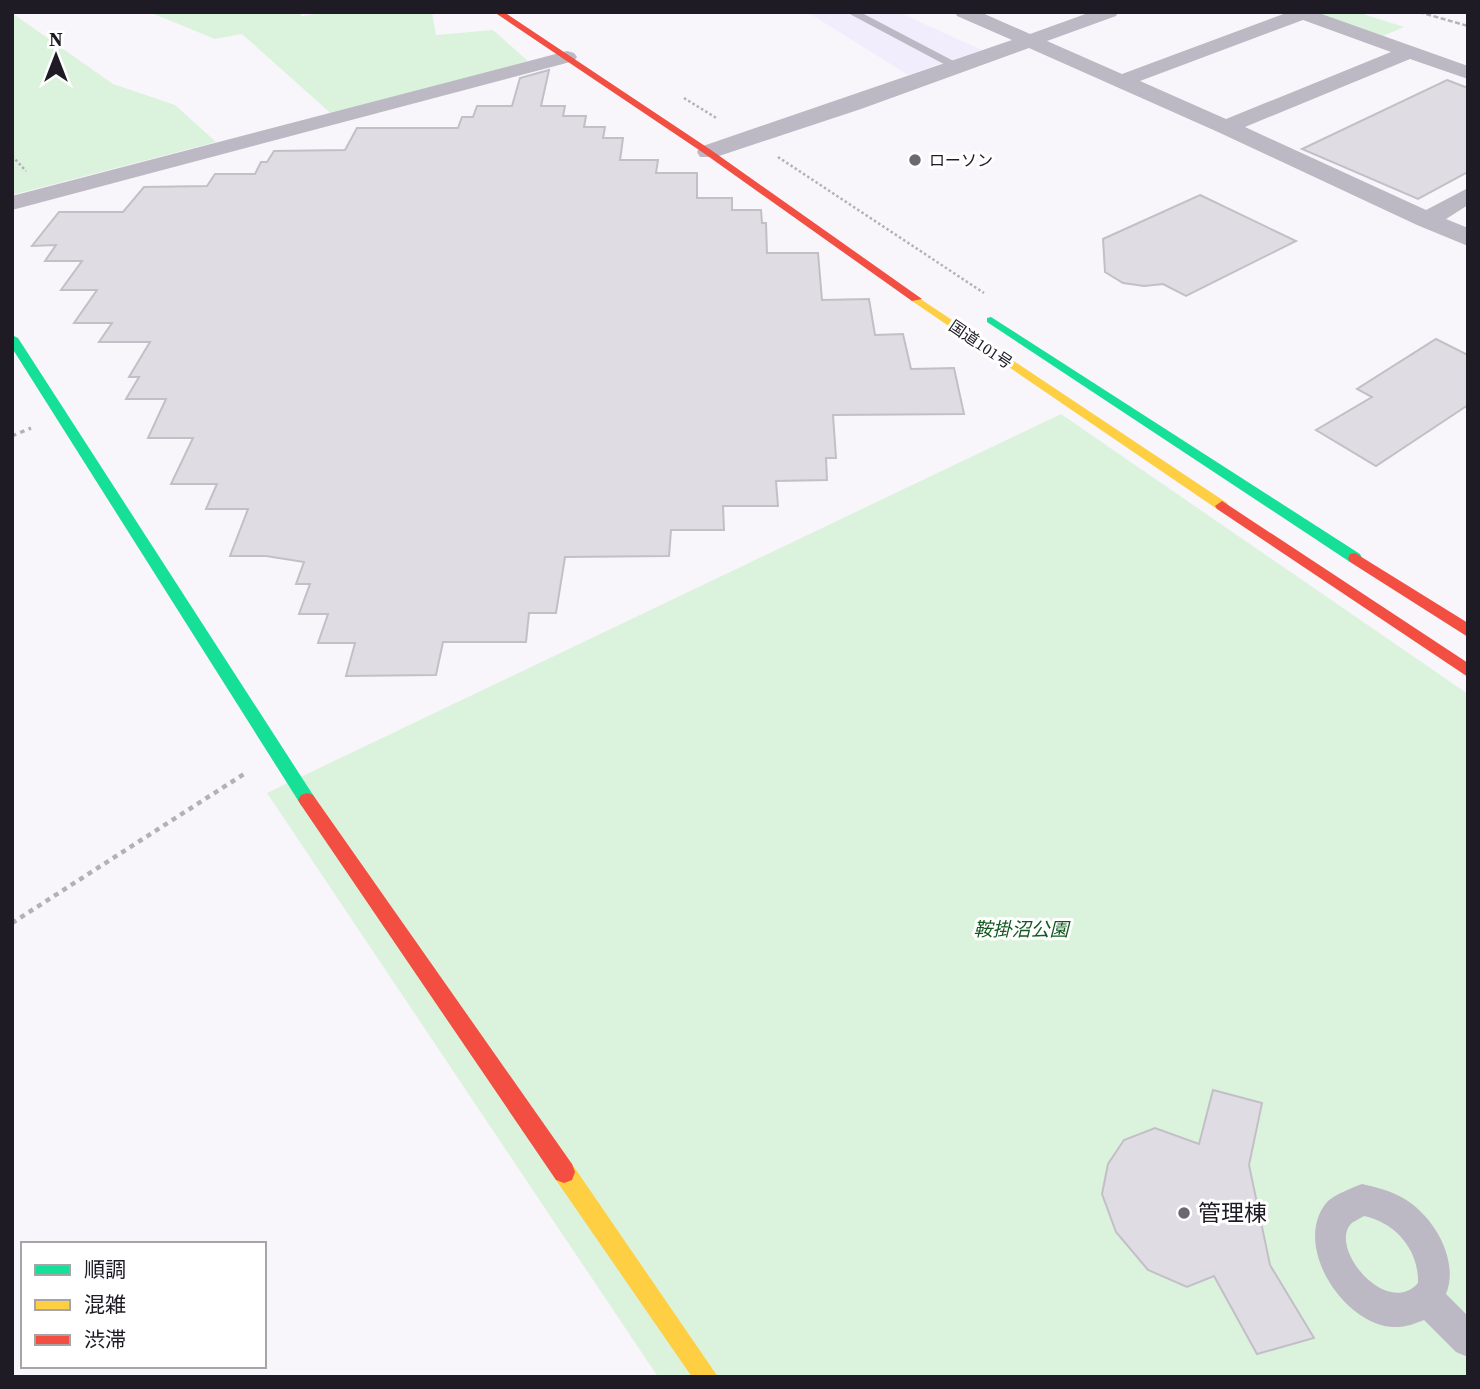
<svg xmlns="http://www.w3.org/2000/svg" width="1480" height="1389" font-family="'Source Serif 4','Noto Sans JP',serif">
  <style>
    .built { fill: #f2edfc }
    .green { fill: #dbf3dd }
    .building { fill: #dfdce4; stroke: #c2c0c6; stroke-width: 2 }
    .lines { fill: none; stroke-linecap: round; stroke-linejoin: round }
    .path-far2 { stroke: #b3b0b9; stroke-width: 2.5; stroke-dasharray: 2.5 2.5; stroke-linecap: butt }
    .path-far1 { stroke: #b3b0b9; stroke-width: 3.5; stroke-dasharray: 4.5 4.5; stroke-linecap: butt }
    .path { stroke: #b3b0b9; stroke-width: 4.5; stroke-dasharray: 5 5; stroke-linecap: butt }
    .lane { fill: #bcb8c4; fill-rule: evenodd }
    .street { fill: #bcb8c4; fill-rule: evenodd }
    .fast { fill: #16e098; fill-rule: evenodd }
    .slow { fill: #ffcf43; fill-rule: evenodd }
    .jam { fill: #f24e42; fill-rule: evenodd }
    .rail { stroke: #b7b3bc; stroke-width: 2.5; stroke-dasharray: 5 2.5; stroke-linecap: butt }
    .poi-dot { fill: #6a6870; stroke: #fff; stroke-width: 2.5 }
    .labels { text-anchor: middle; dominant-baseline: central; stroke-width: 6; stroke-linejoin: round; paint-order: stroke }
    .far-poi-label { font-size: 16px; fill: #1e1b25; stroke: #fff; text-anchor: start }
    .far-street-label { font-size: 16px; fill: #1e1b25; stroke: #fff }
    .park-label { font-size: 19px; font-style: italic; fill: #135920; stroke: #fff }
    .near-poi-label { font-size: 23px; fill: #1e1b25; stroke: #fff; text-anchor: start }
  </style>
  <rect width="100%" height="100%" fill="#f8f6fa"/>
  <path class="built" d="M807 12H898L982 50 908 75Z"/>
  <g class="green">
    <path d="M149 12H298L302 16 328 12H432L436 35 493 30 528 61 336 118 242 34 215 39Z"/>
    <path d="M1305 12H1357L1404 27 1378 38Z"/>
    <path d="M12 13 113 84 175 105 216 142 12 195Z"/>
    <path d="M1061 414 1468 694V1377H658L267 793Z"/>
  </g>
  <g class="building">
    <path d="M549 70 541 106H565L563 116H586L584 127H605L603 138H623L620 160H658L656 173H697V198H732V210H761L762 223H766L767 253H818L822 300 869 299 875 335 903 334 911 369 954 368 964 414 833 415 836 458H826L827 480 776 481 778 506H723L724 530H671L669 556 565 557 556 613H529L526 642H443L436 675 346 676 355 643H318L328 614H299L310 584H296L304 562 266 556H230L248 509H206L217 484H171L193 438H148L166 399H126L139 377H129L150 342H99L112 323H74L97 290H61L82 261H45L56 245 32 246 59 212H123L144 187 207 186 215 174H255L261 162H267L274 151 345 150 357 128H458L462 117H473L477 106H512L520 78Z"/>
    <path d="M1447 80 1468 88V172L1418 199 1302 149Z"/>
    <path d="M1200 195 1296 241 1186 296 1163 284 1144 286 1123 283 1105 272 1103 239Z"/>
    <path d="M1436 339 1468 355V405L1376 466 1316 430 1372 397 1357 389Z"/>
    <path d="M1213 1090 1262 1103 1249 1165 1270 1265 1314 1338 1257 1354 1214 1276 1187 1287 1148 1270 1116 1232 1102 1194 1108 1164 1124 1140 1155 1128 1199 1144Z"/>
  </g>
  <g class="lines">
    <g class="path-far2">
      <path d="M684 98 718 119"/>
      <path d="M12 156 26 171"/>
      <path d="M778 157 984 293"/>
    </g>
    <path class="path-far1" d="M12 436 31 428"/>
    <path class="path" d="M12 923 244 774"/>
    <g class="lane">
      <path d="M846 12H860L965 67 955 70Z"/>
      <path d="M1362 1184C1376 1187 1391 1191 1403 1198 1433 1215 1460 1260 1446 1294L1468 1316V1357L1456 1352 1424 1320C1416 1323 1407 1327 1398 1327 1346 1330 1289 1244 1328 1201 1336 1194 1352 1188 1362 1184ZM1364 1216C1396 1223 1419 1250 1418 1283 1387 1318 1330 1250 1350 1225 1353 1221 1360 1219 1364 1216Z"/>
    </g>
    <g class="street">
      <path d="M955 12H980L1030 34 1091 12H1118L1116 16 1047 41 1122 74 1289 12H1316L1468 66V79L1410 59 1245 127 1426 210 1468 188V205L1446 219 1468 228V246L1417 225 1218 132 1029 48 861 109 716 157H700L697 152 700 147 1012 40 957 16ZM1303 20 1391 52 1226 119 1140 81Z"/>
      <path d="M567 51 574 53 577 57 574 61 12 210V196Z"/>
    </g>
    <g class="fast">
      <path d="M991 317 1360 554 1362 558 1360 562H1350L987 322V318Z"/>
      <path d="M12 335 18 338 313 795 316 800 313 805 307 807 301 805 12 348Z"/>
    </g>
    <g class="slow">
      <path d="M916 296 1227 503 1229 506 1227 509H1217L912 301 910 299Z"/>
      <path d="M564 1161 572 1164 718 1377H692L556 1180 553 1172 556 1164Z"/>
    </g>
    <g class="jam">
      <path d="M494 12H504L711 150 922 299 912 301 705 154Z"/>
      <path d="M1222 501 1468 663V677L1217 509 1215 506Z"/>
      <path d="M1355 553 1468 623V637L1350 562 1348 558 1350 554Z"/>
      <path d="M307 793 313 795 572 1164 575 1172 572 1180 564 1183 556 1180 301 805 298 800 301 795Z"/>
    </g>
    <path class="rail" d="M1419 12 1468 26"/>
  </g>
  <g class="poi-dot">
    <circle cx="915" cy="160" r="7"/>
    <circle cx="1184" cy="1213" r="7"/>
  </g>
  <g class="labels">
    <g class="far-poi-label">
      <text x="929" y="160">ローソン</text>
    </g>
    <g class="far-street-label">
      <text transform="translate(981 344) rotate(34)">国道101号</text>
    </g>
    <g class="park-label">
      <text x="1021" y="929">鞍掛沼公園</text>
    </g>
    <g class="near-poi-label">
      <text x="1198" y="1213">管理棟</text>
    </g>
  </g>
  <rect width="1480" height="1389" fill="none" stroke="#1e1b25" stroke-width="28"/>
  <rect x="21" y="1242" width="245" height="126" fill="#ffffff" stroke="#a5a4a8" stroke-width="2"/>
  <rect x="35" y="1265" width="35" height="10" fill="#16e098" stroke="#a5a4a8" stroke-width="2"/>
  <text x="84" y="1277" font-size="21" fill="#1e1b25">順調</text>
  <rect x="35" y="1300" width="35" height="10" fill="#ffcf43" stroke="#a5a4a8" stroke-width="2"/>
  <text x="84" y="1312" font-size="21" fill="#1e1b25">混雑</text>
  <rect x="35" y="1335" width="35" height="10" fill="#f24e42" stroke="#a5a4a8" stroke-width="2"/>
  <text x="84" y="1347" font-size="21" fill="#1e1b25">渋滞</text>
  <g transform="translate(56 56)" stroke="#ffffff" stroke-width="5" paint-order="stroke">
  <path d="M0-5L12 26L0 18L-12 26Z" fill="#1e1b25"/>
  <text y="-10" font-size="19" font-weight="bold" text-anchor="middle" fill="#1e1b25">N</text>
  </g>
</svg>
